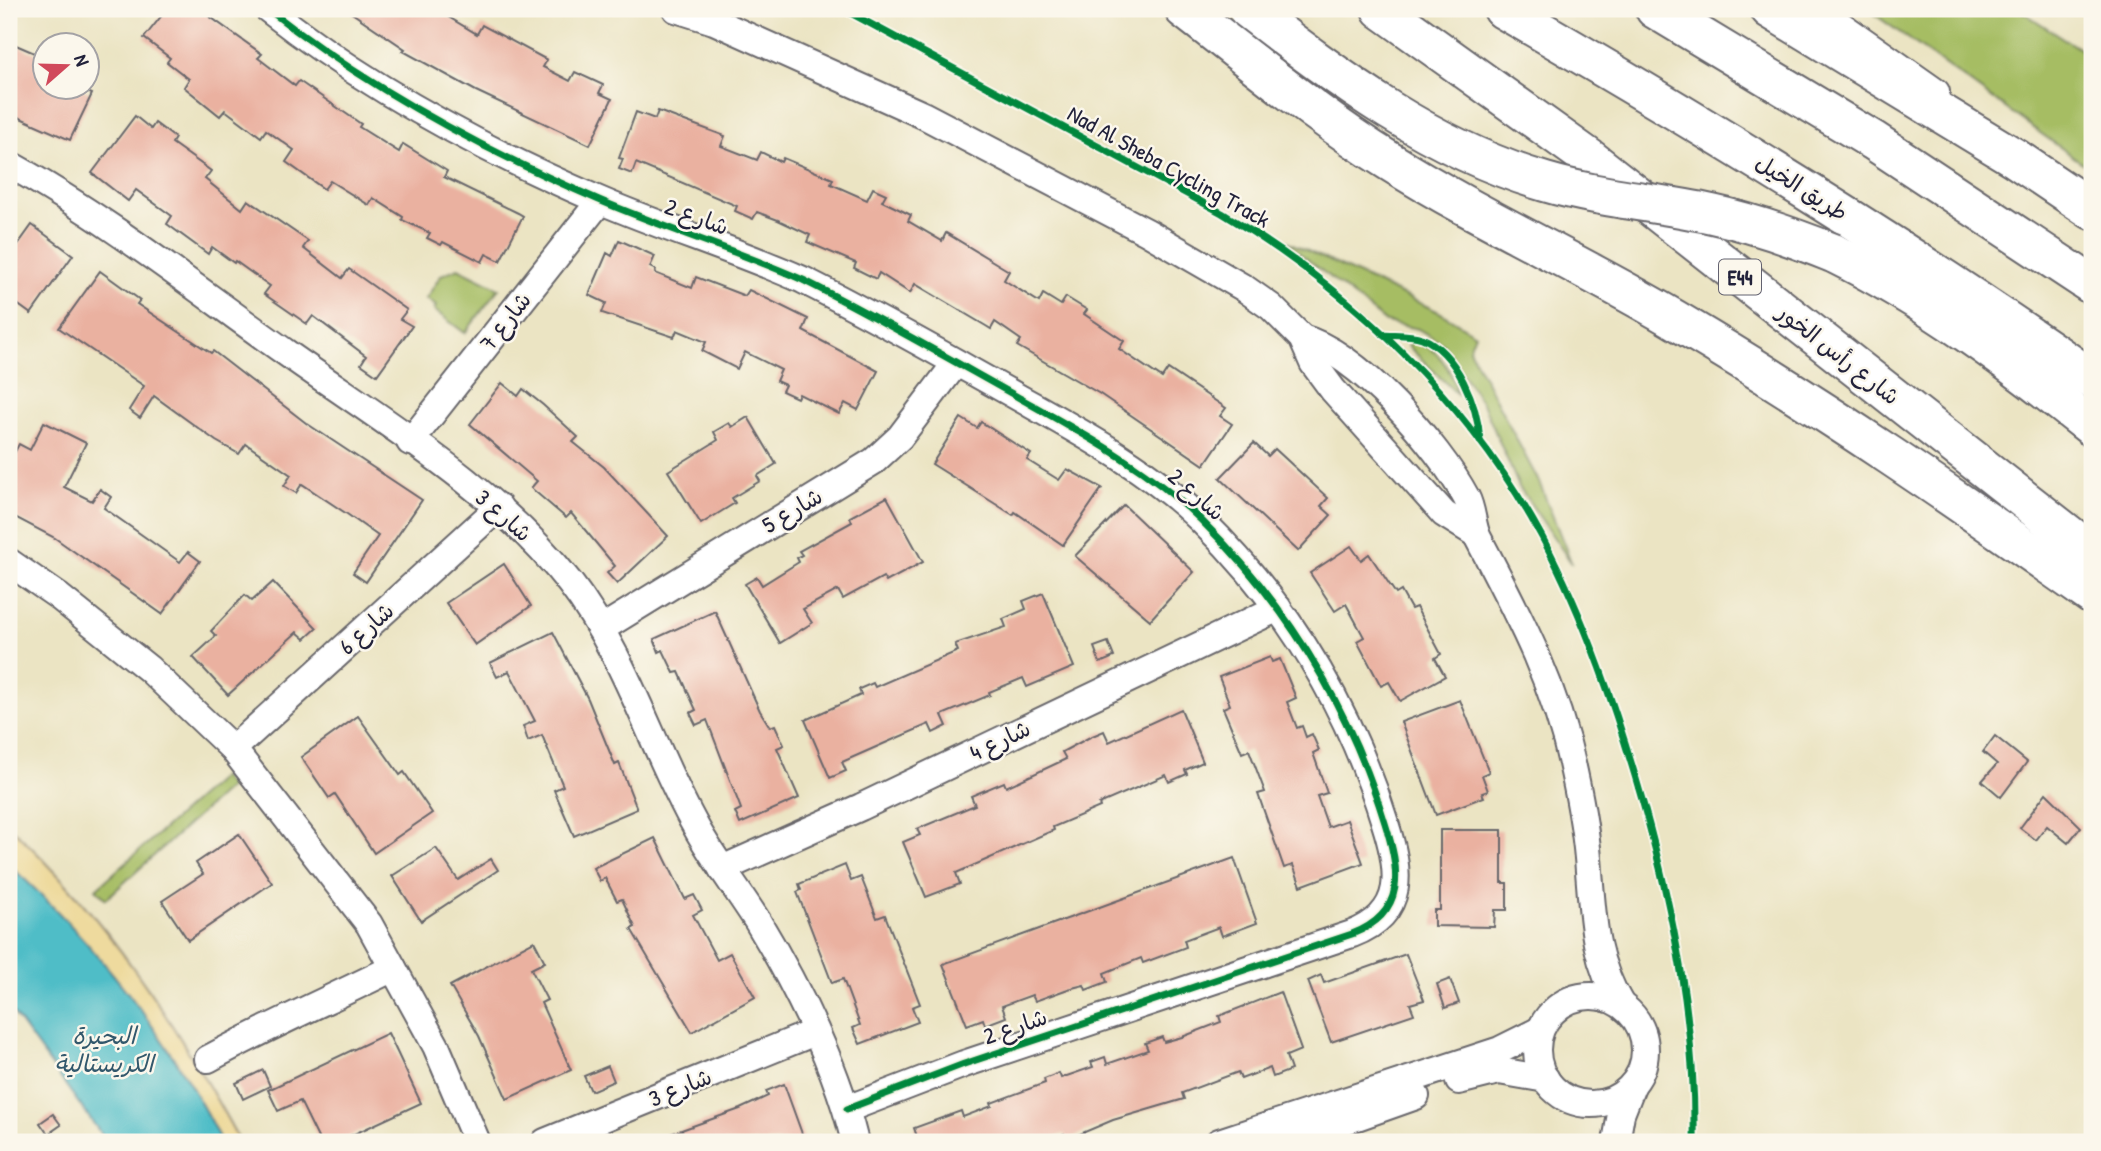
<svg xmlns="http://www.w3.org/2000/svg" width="2101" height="1151" font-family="'Patrick Hand','Playpen Sans Arabic',sans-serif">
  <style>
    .green { fill: #a6bd63; stroke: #64704f; stroke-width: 2 }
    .sand { fill: #eeda9e; stroke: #887e6c; stroke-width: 2 }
    .water { fill: #4fbdc7; stroke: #387081; stroke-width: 2 }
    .building { fill: #eab1a0 }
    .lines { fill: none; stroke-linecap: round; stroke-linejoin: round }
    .minor-casing { stroke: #68666b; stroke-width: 30 }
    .highway-casing { stroke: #68666b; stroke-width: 42 }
    .minor { stroke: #fff; stroke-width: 26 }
    .highway { stroke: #fff; stroke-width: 38 }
    .highway-bridge-casing { stroke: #68666b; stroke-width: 42; stroke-linecap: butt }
    .highway-bridge { stroke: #fff; stroke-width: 38 }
    .cycleway-casing { stroke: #fbf7ec; stroke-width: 11 }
    .cycleway { stroke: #00873e; stroke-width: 7 }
    .labels { text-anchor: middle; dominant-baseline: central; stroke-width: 5; stroke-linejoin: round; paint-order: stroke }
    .shield { fill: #fbf7ec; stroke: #636270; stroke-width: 2 }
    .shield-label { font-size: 21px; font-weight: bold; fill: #22223b }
    .street-label { font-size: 23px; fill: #22223b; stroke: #fbf7ec }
    .water-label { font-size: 24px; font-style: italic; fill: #32586c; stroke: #fbf7ec }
  </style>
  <rect width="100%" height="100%" fill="#fbf7ec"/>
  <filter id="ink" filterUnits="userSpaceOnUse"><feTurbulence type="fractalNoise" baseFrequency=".0143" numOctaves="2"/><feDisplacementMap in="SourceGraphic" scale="14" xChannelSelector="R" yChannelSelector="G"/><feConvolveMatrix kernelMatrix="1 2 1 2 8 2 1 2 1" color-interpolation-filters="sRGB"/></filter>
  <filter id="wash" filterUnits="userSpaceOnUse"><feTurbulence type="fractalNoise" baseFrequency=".00686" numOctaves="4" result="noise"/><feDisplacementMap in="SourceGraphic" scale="28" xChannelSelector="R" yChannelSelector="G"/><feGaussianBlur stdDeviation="1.57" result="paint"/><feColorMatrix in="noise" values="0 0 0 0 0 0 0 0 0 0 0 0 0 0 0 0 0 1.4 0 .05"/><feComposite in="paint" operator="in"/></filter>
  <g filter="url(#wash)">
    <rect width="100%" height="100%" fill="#ebe4c3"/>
    <g class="green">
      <path d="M1867 9H2018L2092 57V170Z"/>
      <path d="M1282 239 1439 312 1475 334 1469 349 1539 482 1572 564 1519 487 1485 408 1443 344 1418 329 1386 322Z"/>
      <path d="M458 268 499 288 465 333 434 310 436 306 426 299 441 275Z"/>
      <path d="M1411 341C1437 345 1452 369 1457 394L1408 346Z"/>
      <path d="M222 777 230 787 106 899 96 889Z"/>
    </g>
    <path class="sand" d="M9 826C106 915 178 1027 240 1142H221C171 1039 94 941 9 865Z"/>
    <path class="water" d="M9 865C94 941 171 1039 221 1142H107L9 1007Z"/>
    <g id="blocks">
      <g class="building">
        <path d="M167 9H199L262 54 258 58 295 86 299 81 361 124 359 127 399 152 403 144 447 171 444 177 518 213 523 216 500 261 486 254 482 262 443 242 441 245 427 238 430 233 402 220 403 217 373 198 369 205 330 181 324 189 286 162 294 150 266 130 261 137 225 110 220 116 184 87 189 79 167 62 170 58 144 38Z"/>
        <path d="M346 9H435L477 34 482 25 547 60 543 67 570 81 575 72 603 85 599 93 612 99 590 145 476 91 403 51 405 49Z"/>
        <path d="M9 42 46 58V88H79L92 94 70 140 9 113Z"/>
        <path d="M658 111 725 136 721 146 757 160 761 152 781 162 783 158 833 179 831 184 867 200 873 188 886 194 882 201 911 215 908 221 942 241 946 233 1009 271 1004 280 1039 302 1043 294 1061 305 1066 297 1087 310 1084 314 1124 341 1119 349 1162 378 1168 369 1226 408 1220 416 1232 424 1204 465 1100 394 1017 346 1021 340 995 322 991 329 986 326 915 284 910 293 879 273 876 279 854 268 856 263 807 242 810 235 778 220 757 212 753 219 735 211 737 206 636 163 632 174 619 169 623 159 619 158 636 112 655 119Z"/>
        <path d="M135 116 151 129 155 123 175 138 172 143 211 171 205 179 242 209 248 200 308 241 303 248 342 278 349 269 407 310 400 319 412 326 377 375 361 364 366 356 313 316 307 324 264 294 270 286 235 261 234 263 212 247 208 254 167 224 172 216 136 190 128 201 92 173Z"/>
        <path d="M32 225 73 255 31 314 9 298V257Z"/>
        <path d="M619 240 655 256 650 267 656 270 655 273 692 288 696 277 745 296 749 290 808 319 803 331 878 371 858 410 845 403 839 414 799 394 797 398 782 391 785 385 776 381 781 370 745 352 737 369 702 351 706 342 677 330 674 337 602 313 606 303 589 295 607 253 612 256Z"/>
        <path d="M100 271 140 300 137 304 211 353 213 351 306 423 422 500 366 582 353 573 378 536 347 514 302 484 296 493 284 486 291 475 246 444 239 454 216 441 154 396 140 418 129 410 144 386 59 328Z"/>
        <path d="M502 383 518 396 523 389 543 405 578 437 573 442 604 467 668 536 617 584 607 573 615 566 571 513 566 518 531 488 537 481 470 424Z"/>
        <path d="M748 417 776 464 757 476 760 481 732 498 735 503 701 524 668 471 718 440 714 432 729 423 732 427Z"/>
        <path d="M961 418 977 428 981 422 998 433 1031 454 1027 460 1059 480 1067 469 1102 488 1063 545 1015 512 1013 515 932 464Z"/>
        <path d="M44 422 86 443 64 487 92 501 100 489 111 497 104 508 135 530 180 562 188 552 200 561 162 614 55 538 9 514V463L19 444 30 450Z"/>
        <path d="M1254 443 1268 456 1275 449 1328 498 1321 506 1331 515 1298 551 1220 478Z"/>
        <path d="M887 497 923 562 886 582 883 577 843 599 838 590 803 609 812 623 780 643 745 584 757 577 762 585 799 562 797 558 802 555 799 551 852 522 850 517Z"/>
        <path d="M1124 505 1194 572 1150 620 1075 556Z"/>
        <path d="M1351 546 1361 560 1369 554 1396 594 1401 591 1411 609 1416 607 1441 654 1435 658 1445 676 1400 701 1389 682 1381 686 1357 641 1364 637 1346 604 1335 611 1310 573Z"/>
        <path d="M504 564 531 606 475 645 446 603Z"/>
        <path d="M273 582 317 628 305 639 297 632 228 695 193 657 216 636 211 631 245 595 252 601Z"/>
        <path d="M1043 593 1074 667 1027 687 1023 678 989 692 990 695 942 715 947 726 933 733 929 724 883 744 842 762 846 771 830 778 805 720 861 695 859 689 873 683 875 687 958 651 955 644 1006 627 1003 619 1026 609 1023 601Z"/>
        <path d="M715 611 760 711 770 727 775 725 784 745 777 748 799 798 740 824 735 812 741 809 707 720 696 725 690 713 696 710 679 672 674 673 663 650 659 652 654 639Z"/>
        <path d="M553 632 588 699 615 765 619 763 637 809 574 836 554 790 563 786 542 735 528 741 523 726 535 721 509 671 497 677 490 663Z"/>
        <path d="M1108 642 1114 657 1100 663 1094 647Z"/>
        <path d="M1270 657 1272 662 1280 659 1296 698 1287 702 1297 728 1302 726 1306 737 1312 734 1319 750 1313 753 1327 793 1317 796 1328 827 1347 820 1363 863 1301 886 1293 865 1284 868 1258 794 1265 792 1249 750 1242 753 1223 708 1230 705 1219 677Z"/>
        <path d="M1460 700 1489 772 1482 775 1488 791 1482 793 1484 797 1436 815 1401 722Z"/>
        <path d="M1181 709 1203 762 1185 770 1187 774 1169 782 1166 775 1099 804 1100 807 1053 827 1054 830 956 873 960 884 926 897 903 842 920 835 917 829 975 805 971 796 1004 782 1006 787 1066 759 1062 752 1090 737 1104 731 1109 742Z"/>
        <path d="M358 716 400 775 404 772 432 813 374 853 335 794 329 798 301 757Z"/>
        <path d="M1995 736 2027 762 2001 797 1982 781 1997 764 1983 752Z"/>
        <path d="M2046 793 2081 827 2068 843 2047 826 2036 840 2020 828Z"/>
        <path d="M1440 830H1502V883H1507V910H1495L1494 927 1434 926V910H1440Z"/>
        <path d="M239 834 272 883 188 940 162 901 203 874 196 863Z"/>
        <path d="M655 838 685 899 694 895 702 910 693 915 717 960 730 953 755 997 692 1032 631 929 635 927 622 899 617 901 605 878 600 881 593 868Z"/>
        <path d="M436 848 458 880 491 859 498 870 421 921 392 876Z"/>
        <path d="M1234 858 1257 923 1222 936 1219 927 1184 940 1186 947 1143 963 1141 958 1104 973 1107 982 1086 990 1084 985 1068 989 1035 1001 1032 995 1002 1006 1006 1017 985 1025 983 1019 967 1025 943 964Z"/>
        <path d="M845 865 851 881 861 877 877 918 885 915 920 1004 912 1007 918 1022 860 1044 853 1028 860 1025 843 979 832 983 797 892 801 890 799 884Z"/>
        <path d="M534 941 545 962 531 969 547 1000 541 1003 571 1070 507 1099 479 1036 450 986Z"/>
        <path d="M1406 954 1424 1000 1410 1004 1414 1014 1331 1042 1308 981 1321 975 1324 983Z"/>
        <path d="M1450 979 1459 1003 1445 1008 1437 984Z"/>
        <path d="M1280 992 1301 1050 1286 1056 1291 1070 1273 1077 1270 1068 1241 1079 1238 1072 1182 1093 1184 1099 1113 1120 1066 1140 1064 1134 1042 1142H919L914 1128 961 1111 963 1117 992 1106 991 1103 1045 1083 1044 1079 1059 1073 1061 1078 1093 1067 1091 1062 1105 1057 1107 1064 1148 1050 1145 1043 1162 1037 1164 1042 1182 1037 1221 1022 1219 1016Z"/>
        <path d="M388 1033 421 1103 337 1142H320L300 1101 278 1111 268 1090Z"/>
        <path d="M608 1066 614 1081 591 1091 584 1076Z"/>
        <path d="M263 1070 270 1086 243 1099 236 1083Z"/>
        <path d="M784 1084 805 1142H648L740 1109 768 1096 766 1091Z"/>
        <path d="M53 1114 61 1125 48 1134 40 1123Z"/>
      </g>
    </g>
  </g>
  <g filter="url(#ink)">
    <use href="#blocks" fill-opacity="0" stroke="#68666b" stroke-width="2"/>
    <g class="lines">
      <g class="minor-casing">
        <g id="minor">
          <path d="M268 9C368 88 483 150 599 200 666 229 736 250 803 280 875 316 946 357 1016 396 1080 432 1148 468 1201 520 1289 606 1349 706 1385 823 1400 870 1407 913 1352 934L964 1064 847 1109"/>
          <path d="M676 9 714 21 923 115 1147 232 1244 288 1271 307 1302 338 1313 363 1333 390 1444 514 1476 534"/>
          <path d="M1818 9 1936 92"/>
          <path d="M9 164C106 218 195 288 285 352 382 421 497 489 570 583 627 657 651 747 696 827 714 860 738 890 758 922 799 990 836 1065 855 1142"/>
          <path d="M1302 338C1359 354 1438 445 1466 497 1473 510 1472 526 1478 538 1519 616 1555 683 1574 772 1581 804 1587 838 1589 871 1593 920 1594 960 1620 1003"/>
          <path d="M410 442 600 201"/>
          <path d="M9 562 58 596 149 669 233 749 369 924 436 1046 477 1142"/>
          <path d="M601 629 874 461 900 437 956 363"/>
          <path d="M233 749 499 507"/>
          <path d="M722 869 861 807 1278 608"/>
          <circle cx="1591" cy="1050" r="54"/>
          <path d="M208 1059C268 1026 331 999 393 968"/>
          <path d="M1459 1081 1499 1071 1546 1079"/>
          <path d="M545 1142 815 1032"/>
          <path d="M1219 1142 1500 1050 1540 1030"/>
          <path d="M1286 1142 1416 1096"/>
          <path d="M1616 1142 1621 1114 1632 1086"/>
        </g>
      </g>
      <g class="highway-casing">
        <g id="highway">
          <path d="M1184 9C1252 61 1316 116 1389 161 1484 221 1588 267 1684 325 1824 408 1959 501 2092 595"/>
          <path d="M1381 9 1589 158 2092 553"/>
          <path d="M1503 9C1704 125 1902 246 2092 379"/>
          <path d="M1655 9 1874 141 2092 285"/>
          <path d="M1770 9 2015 158 2092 210"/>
          <path d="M1833 253C1926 299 2011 362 2092 427"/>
        </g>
      </g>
      <use href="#minor" class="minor"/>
      <use href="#highway" class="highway"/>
      <g class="highway-bridge-casing">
        <path id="highway-bridge" d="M1248 9C1340 80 1432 149 1545 182 1599 198 1656 202 1712 214 1753 223 1793 237 1833 253"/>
      </g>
      <use href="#highway-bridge" class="highway-bridge"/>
      <g class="cycleway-casing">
        <g id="cycleway">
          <path d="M268 9C368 88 483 150 599 200 666 229 736 250 803 280 875 316 946 357 1016 396 1080 432 1148 468 1201 520 1289 606 1349 706 1385 823 1400 870 1407 913 1352 934L964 1064 847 1109"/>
          <path d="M843 9 1222 213C1353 291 1469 402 1542 537 1586 620 1617 712 1643 803 1674 914 1696 1026 1694 1142"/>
          <path d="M1383 334C1396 335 1410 334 1422 338 1457 352 1478 406 1480 441"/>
        </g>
      </g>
      <use href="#cycleway" class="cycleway"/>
    </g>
  </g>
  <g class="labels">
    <rect class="shield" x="1719" y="259.5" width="42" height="35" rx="5"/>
    <g class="shield-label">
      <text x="1740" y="277">E44</text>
    </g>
    <g class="street-label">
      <text transform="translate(1169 166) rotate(29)">Nad Al Sheba Cycling Track</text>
      <text transform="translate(1802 187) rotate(32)">طريق الخيل</text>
      <text transform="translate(697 216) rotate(20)">شارع 2</text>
      <text transform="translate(505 321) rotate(-52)">شارع 7</text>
      <text transform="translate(1839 354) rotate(38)">شارع رأس الخور</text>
      <text transform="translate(1197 494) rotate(41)">شارع 2</text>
      <text transform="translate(792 510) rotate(-31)">شارع 5</text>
      <text transform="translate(504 515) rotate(41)">شارع 3</text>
      <text transform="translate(366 628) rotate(-42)">شارع 6</text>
      <text transform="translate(1000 740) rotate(-26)">شارع 4</text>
      <text transform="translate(1015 1026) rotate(-19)">شارع 2</text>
      <text transform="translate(680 1087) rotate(-22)">شارع 3</text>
    </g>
    <g class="water-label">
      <text x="104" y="1035">البحيرة<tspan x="104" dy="28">الكريستالية</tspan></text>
    </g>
  </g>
  <rect width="2101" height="1151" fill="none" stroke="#fbf7ec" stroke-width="35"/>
  <g transform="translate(66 66) rotate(70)"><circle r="33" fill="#fbf7ec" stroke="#a4a2a5" stroke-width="2"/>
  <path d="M0-5L12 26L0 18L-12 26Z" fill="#d1495b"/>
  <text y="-10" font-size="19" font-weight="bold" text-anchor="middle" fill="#22223b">N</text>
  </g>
</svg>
